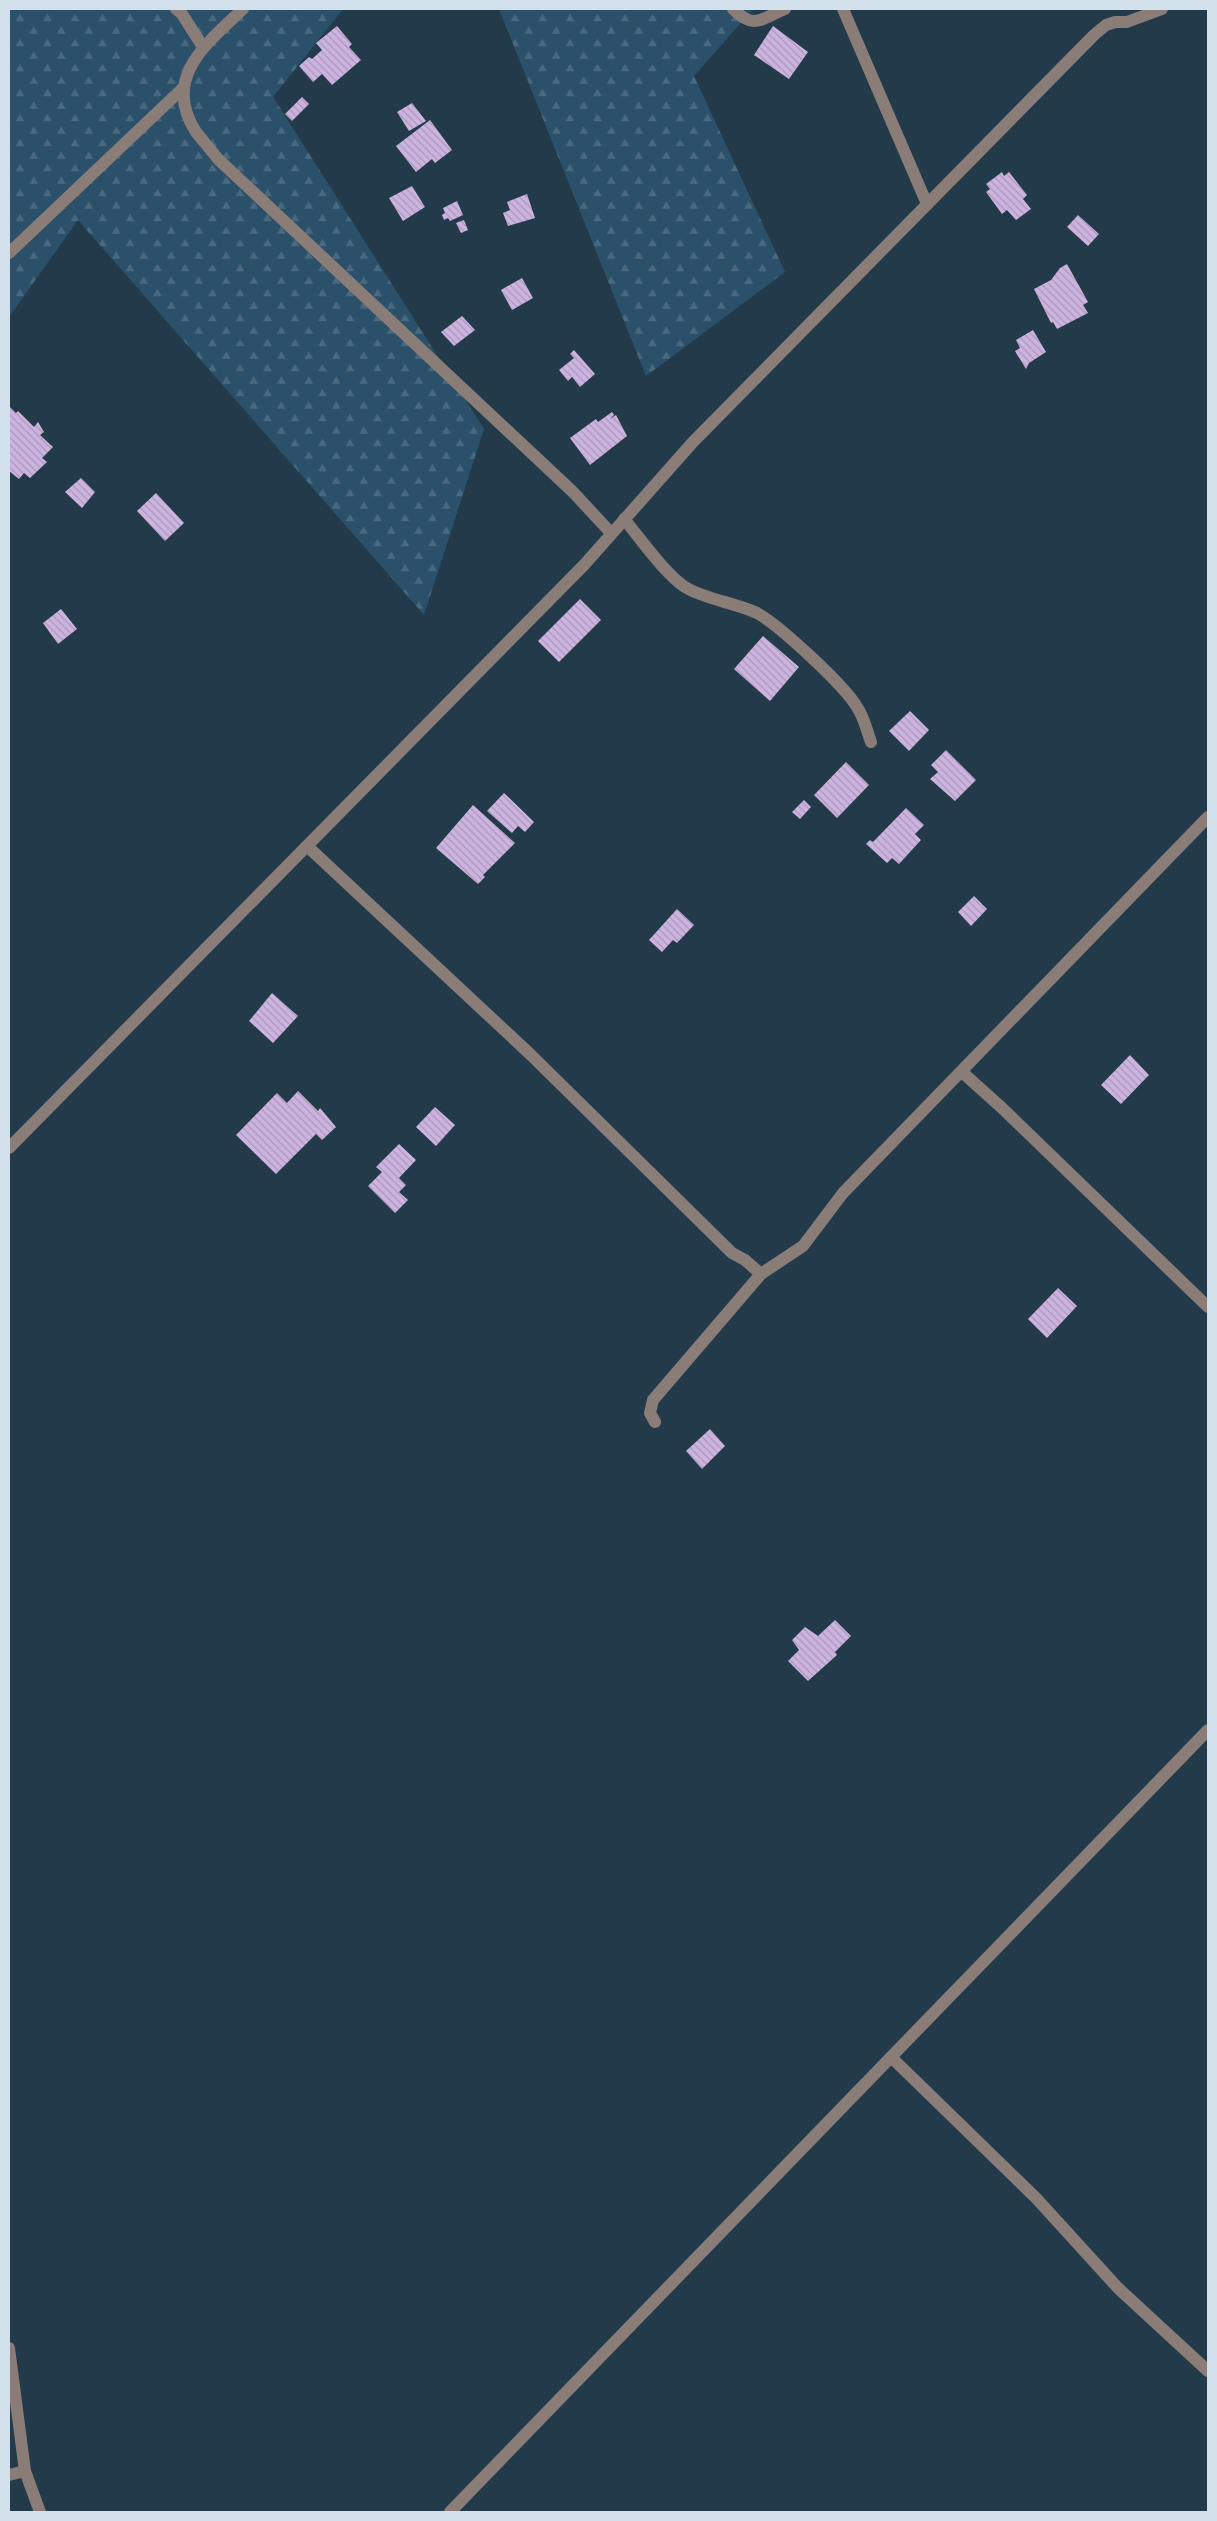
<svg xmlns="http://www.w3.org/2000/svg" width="1217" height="2521" font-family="Barlow,sans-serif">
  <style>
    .forest { fill: url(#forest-firs) }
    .building { fill: url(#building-back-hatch) }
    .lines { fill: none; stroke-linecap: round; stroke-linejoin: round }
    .minor { stroke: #8a7c77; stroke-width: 12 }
  </style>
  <defs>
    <pattern id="forest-firs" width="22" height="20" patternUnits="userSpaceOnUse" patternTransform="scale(1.25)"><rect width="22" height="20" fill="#2b5069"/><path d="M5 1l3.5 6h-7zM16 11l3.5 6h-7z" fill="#49697f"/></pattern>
    <pattern id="building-back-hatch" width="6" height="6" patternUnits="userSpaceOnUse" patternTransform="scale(1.25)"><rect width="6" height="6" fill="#cdb4e0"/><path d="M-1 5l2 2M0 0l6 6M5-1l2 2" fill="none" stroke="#aa98ba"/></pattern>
  </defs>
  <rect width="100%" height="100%" fill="#233a4b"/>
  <g class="forest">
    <path d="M9 9H343L273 97 484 429 424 615 78 220 9 317Z"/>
    <path d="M499 9H753L694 76 785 272 646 376Z"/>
  </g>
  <g class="building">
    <path d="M337 26 352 44 349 47 361 60 332 85 322 74 313 82 299 66 309 57 312 59 322 50 316 43Z"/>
    <path d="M773 26 808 52 789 79 754 55Z"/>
    <path d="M302 97 309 104 292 121 285 114Z"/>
    <path d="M412 103 426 121 409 131 397 112Z"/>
    <path d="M430 120 452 150 435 163 432 159 416 172 396 146Z"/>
    <path d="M1002 172 1004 176 1009 172 1027 195 1023 199 1031 209 1016 220 1007 210 1002 214 986 192 990 189 986 184Z"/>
    <path d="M412 186 425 207 403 221 389 198Z"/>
    <path d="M527 194 535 218 508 226 503 213 510 210 507 202Z"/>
    <path d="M457 201 463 215 450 221 448 218 444 220 442 215 445 213 443 208Z"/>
    <path d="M1078 215 1099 234 1088 246 1067 227Z"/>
    <path d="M464 220 468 230 461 233 456 223Z"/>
    <path d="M1067 264 1088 302 1083 305 1088 313 1057 329 1053 322 1051 323 1034 289 1051 280 1060 268Z"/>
    <path d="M522 278 533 298 512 310 501 290Z"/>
    <path d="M462 316 475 330 454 346 441 332Z"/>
    <path d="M1033 330 1046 352 1029 363 1026 369 1015 351 1020 348 1016 340Z"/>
    <path d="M574 350 595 374 580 387 572 377 568 381 559 370 574 358 570 354Z"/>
    <path d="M10 407 16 413 18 411 34 427 38 422 44 432 40 435 53 447 42 458 47 462 30 478 24 473 19 479 9 471Z"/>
    <path d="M612 412 614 415 610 419 616 415 627 436 590 465 570 438 596 419 598 422Z"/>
    <path d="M81 478 95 492 82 508 65 492Z"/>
    <path d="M156 493 184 523 165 541 137 511Z"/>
    <path d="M580 599 601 620 559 662 538 641Z"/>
    <path d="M61 609 77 629 58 644 43 623Z"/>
    <path d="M763 636 799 667 770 701 734 669Z"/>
    <path d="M910 711 929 730 909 751 889 731Z"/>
    <path d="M946 750 976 780 955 801 930 779 938 772 931 765Z"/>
    <path d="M846 762 869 785 837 818 814 795Z"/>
    <path d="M504 793 534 822 525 832 518 826 512 833 487 811Z"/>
    <path d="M804 800 811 807 800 819 792 812Z"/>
    <path d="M473 805 515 843 483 875 485 877 478 884 436 848Z"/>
    <path d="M906 808 924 825 915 834 921 840 899 864 892 858 887 863 866 844 870 840 873 842Z"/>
    <path d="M974 896 987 909 971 926 958 912Z"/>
    <path d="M677 909 694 925 677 943 673 940 662 952 649 940Z"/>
    <path d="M272 993 298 1016 273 1043 249 1021Z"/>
    <path d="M1130 1055 1149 1075 1121 1104 1101 1085Z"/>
    <path d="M298 1091 318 1111 320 1108 336 1127 322 1140 316 1134 276 1174 236 1135 277 1093 287 1103Z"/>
    <path d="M435 1107 455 1125 436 1146 416 1127Z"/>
    <path d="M399 1144 416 1160 399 1178 406 1185 399 1192 408 1200 395 1213 368 1186 382 1172 376 1167Z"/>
    <path d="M1058 1288 1077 1306 1047 1338 1028 1319Z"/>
    <path d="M710 1429 725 1446 702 1469 686 1451Z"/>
    <path d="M835 1620 851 1636 835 1652 837 1655 808 1681 788 1661 799 1650 792 1640 805 1627 818 1636Z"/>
  </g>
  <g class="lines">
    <g class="minor">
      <path d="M176 9 182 14 203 47"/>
      <path d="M243 9C207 43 161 78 196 132 203 141 211 150 218 159L573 492 611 533"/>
      <path d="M733 9C754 30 761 19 785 9"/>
      <path d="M843 9 927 204"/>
      <path d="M9 253 183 88"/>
      <path d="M624 519C640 538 665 574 685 587 704 599 736 603 757 613 779 625 844 685 857 707 864 717 867 731 871 742"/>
      <path d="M307 846 531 1055 732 1253 745 1260 761 1274 803 1246 843 1193 1208 817"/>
      <path d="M962 1072 1002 1108 1208 1307"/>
      <path d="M9 1148 584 565 693 442 1094 35 1106 25 1115 22H1127L1162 9"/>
      <path d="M655 1422 650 1413 653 1400 761 1274"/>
      <path d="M891 2057 1036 2198 1118 2288 1208 2371"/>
      <path d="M9 2348 25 2471 40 2512"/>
      <path d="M9 2475 25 2471"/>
      <path d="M450 2512 1208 1730"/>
    </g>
  </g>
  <rect width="1217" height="2521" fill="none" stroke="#d2e0eb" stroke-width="20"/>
</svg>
